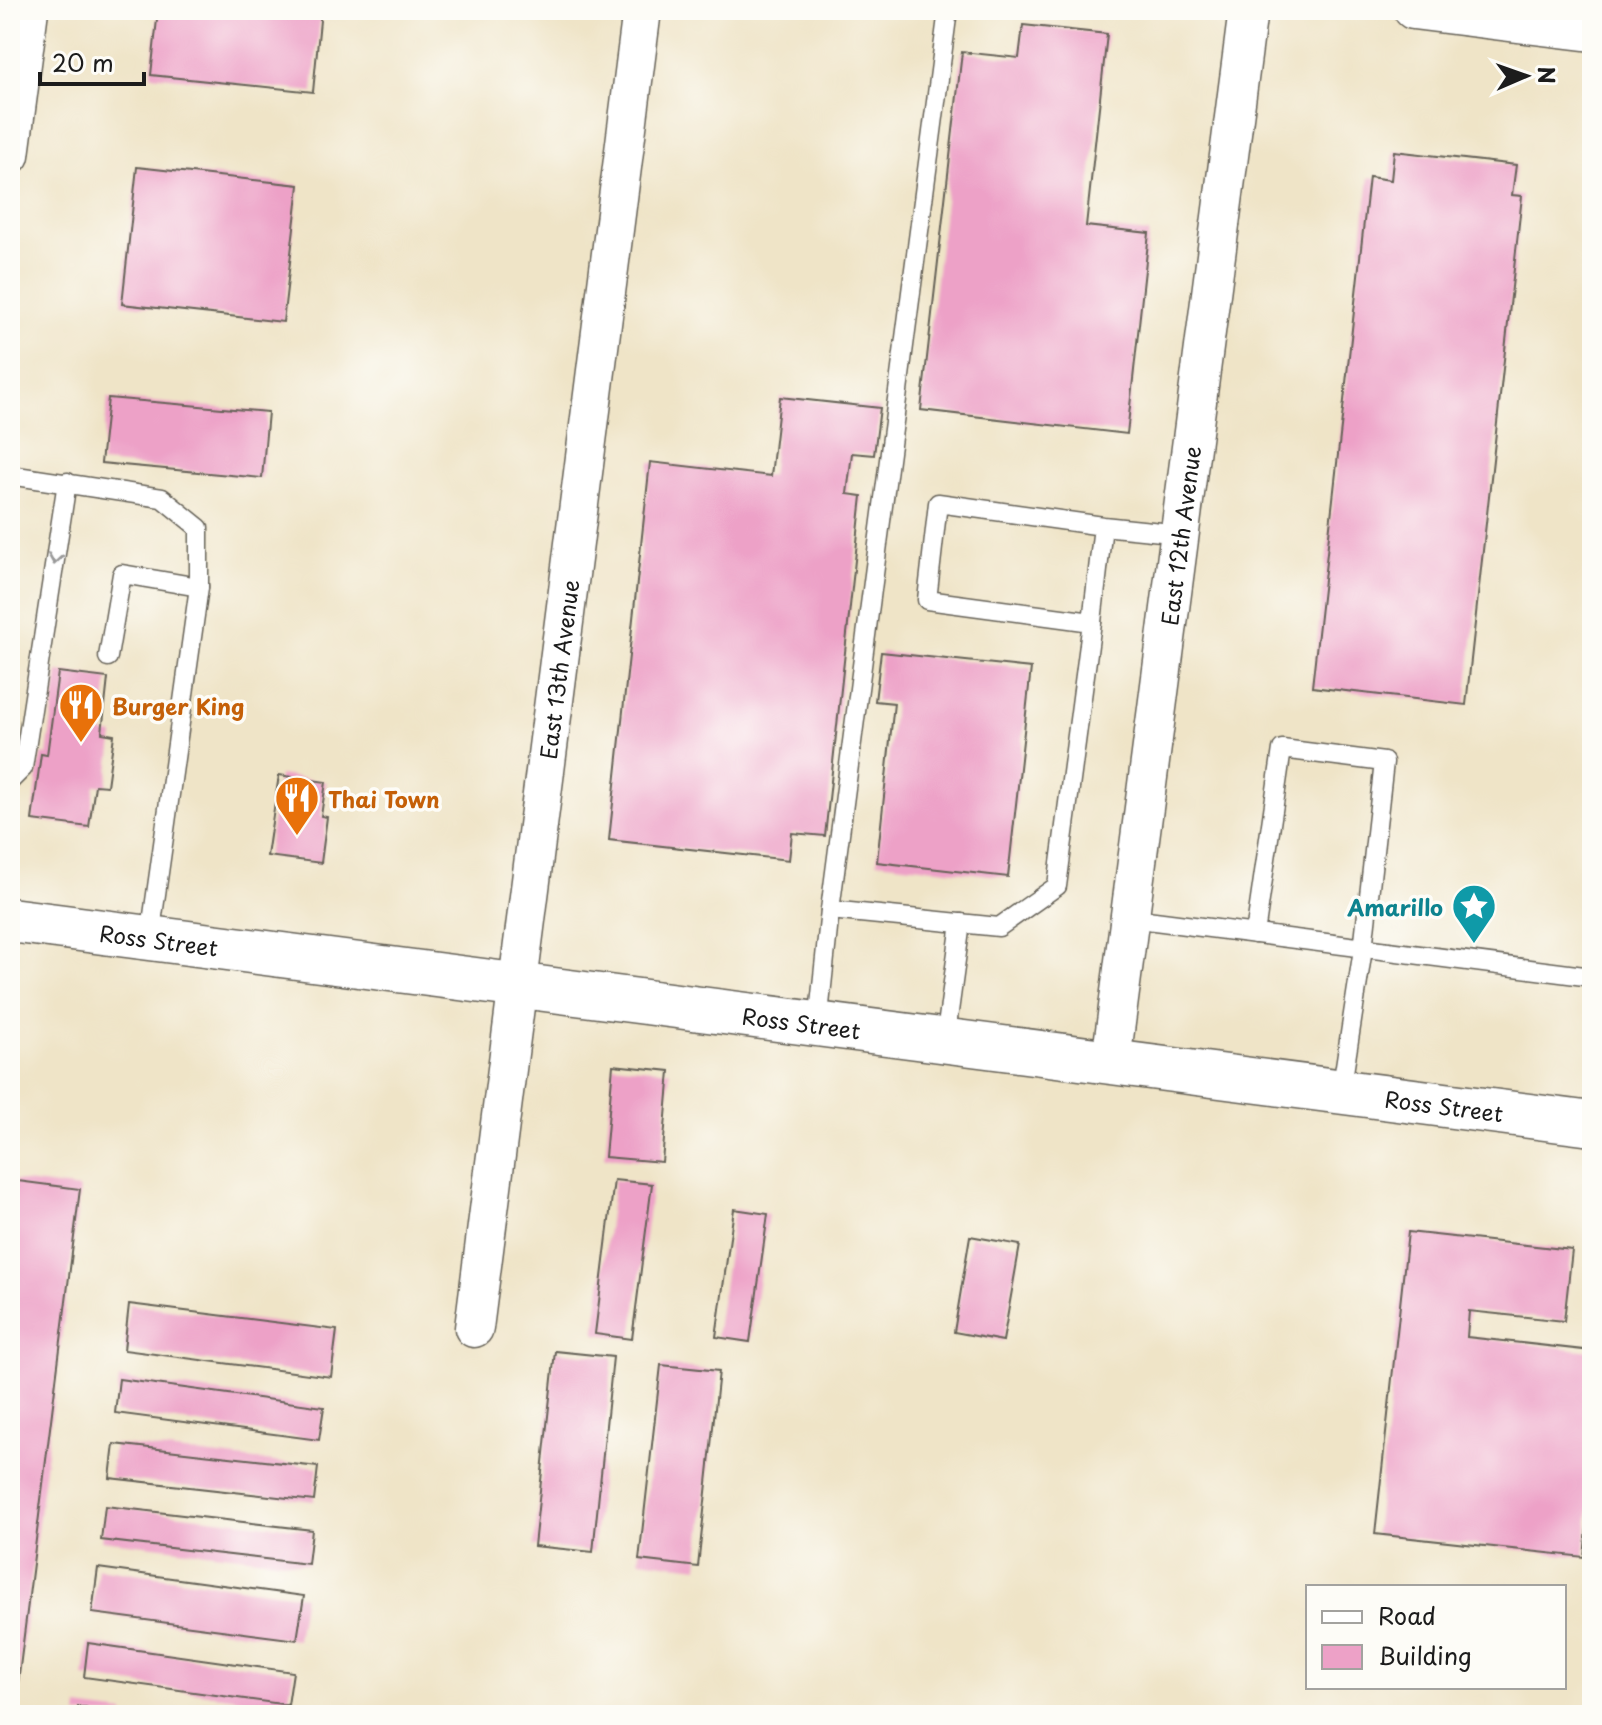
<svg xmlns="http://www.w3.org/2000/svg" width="1602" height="1725" font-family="'Playpen Sans',sans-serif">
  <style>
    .building { fill: #eda1c7 }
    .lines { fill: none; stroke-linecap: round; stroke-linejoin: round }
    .lane-casing { stroke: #666258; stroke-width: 21 }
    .street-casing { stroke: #666258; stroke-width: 41 }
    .secondary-casing { stroke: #666258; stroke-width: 47 }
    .lane { stroke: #fff; stroke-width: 18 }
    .street { stroke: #fff; stroke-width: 38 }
    .secondary { stroke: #fff; stroke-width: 44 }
    .oneway { stroke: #999 }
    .labels { text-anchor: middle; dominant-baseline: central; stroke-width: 7; stroke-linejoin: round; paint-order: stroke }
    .street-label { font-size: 22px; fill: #1c1c1c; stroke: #fdfcf7 }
    .food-label { font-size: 22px; font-weight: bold; fill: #c56008; stroke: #fdfcf7; text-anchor: start }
    .culture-label { font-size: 22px; font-weight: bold; fill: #0d838f; stroke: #fdfcf7; text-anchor: end }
  </style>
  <rect width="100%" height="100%" fill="#fdfcf7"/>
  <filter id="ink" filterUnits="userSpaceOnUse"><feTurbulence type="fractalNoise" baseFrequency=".0125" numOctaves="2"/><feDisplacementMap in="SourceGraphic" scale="16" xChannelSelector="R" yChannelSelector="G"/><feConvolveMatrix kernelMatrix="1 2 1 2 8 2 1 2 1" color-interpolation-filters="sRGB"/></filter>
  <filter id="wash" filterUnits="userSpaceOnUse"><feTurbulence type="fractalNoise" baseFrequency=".006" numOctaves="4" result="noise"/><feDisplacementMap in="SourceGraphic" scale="32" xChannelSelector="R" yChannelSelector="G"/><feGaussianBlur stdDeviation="1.8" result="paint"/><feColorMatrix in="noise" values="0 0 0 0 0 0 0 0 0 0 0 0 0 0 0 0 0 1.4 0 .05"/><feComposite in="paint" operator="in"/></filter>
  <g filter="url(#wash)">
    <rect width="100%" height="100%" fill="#efe4c7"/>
    <g id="blocks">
      <g class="building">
        <path d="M158 10H321L313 92 151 75Z"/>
        <path d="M1023 25 1107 34 1086 226 1149 233 1127 434 921 410 962 52 1019 58Z"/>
        <path d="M1394 151 1516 165 1512 195 1522 196 1466 705 1312 687 1369 177 1391 180Z"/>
        <path d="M137 167 299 185 283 322 122 304Z"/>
        <path d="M780 397 880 408 874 455 852 453 847 494 862 496 825 836 792 833 789 860 609 840 650 462 771 476Z"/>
        <path d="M108 398 268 412 262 478 101 463Z"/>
        <path d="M881 652 1031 668 1008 877 877 862 894 703 875 701Z"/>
        <path d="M58 672 108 678 102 733 114 735 107 786 95 785 89 827 32 820 41 754 47 755Z"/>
        <path d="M279 775 326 782 321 816 327 817 321 863 267 856Z"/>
        <path d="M613 1065 670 1071 662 1162 605 1157Z"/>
        <path d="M10 1180 80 1189 14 1715H10Z"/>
        <path d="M614 1180 652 1184 632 1339 595 1334Z"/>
        <path d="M734 1209 768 1214 750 1342 716 1337Z"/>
        <path d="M1408 1232 1572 1250 1564 1321 1469 1311 1467 1337 1592 1351V1479L1584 1557 1375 1534Z"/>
        <path d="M970 1236 1020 1245 1003 1341 954 1332Z"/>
        <path d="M129 1304 337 1330 331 1377 124 1350Z"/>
        <path d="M555 1351 613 1357 593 1552 534 1546Z"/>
        <path d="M661 1365 719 1371 698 1567 639 1560Z"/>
        <path d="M119 1379 324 1407 319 1440 115 1413Z"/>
        <path d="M114 1444 318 1467 314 1501 110 1478Z"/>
        <path d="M105 1506 312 1530 308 1564 101 1540Z"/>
        <path d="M98 1568 304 1596 297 1640 92 1613Z"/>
        <path d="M88 1643 293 1672 288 1705 84 1677Z"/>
        <path d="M78 1707 124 1713V1715H77Z"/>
      </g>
    </g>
  </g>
  <g filter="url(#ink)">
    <use href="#blocks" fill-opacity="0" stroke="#666258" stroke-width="2"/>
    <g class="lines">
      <g class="lane-casing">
        <g id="lane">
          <path d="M10 475 162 498 199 528V587L150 937"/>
          <path d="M1103 526 1092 622 927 600 938 503 1103 526 1181 534"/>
          <path d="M108 657 122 574 199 587"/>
          <path d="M10 781 23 768 67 482"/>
          <path d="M830 910 999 927 1057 886 1092 622"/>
          <path d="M1131 918 1592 977"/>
          <path d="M1255 934 1282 749 1384 762 1363 949 1341 1092"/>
          <path d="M818 1024 830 910 948 10"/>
          <path d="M945 1041 961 923"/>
        </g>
      </g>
      <g class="street-casing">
        <g id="street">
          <path d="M1413 10 1592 32"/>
          <path d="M10 155 29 10"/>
          <path id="s1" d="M1111 1061 1248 10"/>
          <path id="s2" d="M474 1328 642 10"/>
        </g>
      </g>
      <g class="secondary-casing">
        <g id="secondary">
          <path id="s3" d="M10 920 1592 1124"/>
        </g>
      </g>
      <use href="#lane" class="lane"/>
      <use href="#street" class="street"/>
      <use href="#secondary" class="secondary"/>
    </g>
    <defs><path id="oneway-chevron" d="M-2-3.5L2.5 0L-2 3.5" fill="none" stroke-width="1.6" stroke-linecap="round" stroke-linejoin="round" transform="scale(2)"/></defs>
    <use class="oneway" href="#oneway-chevron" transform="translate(55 559) rotate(99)"/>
  </g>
  <defs>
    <g id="restaurant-pin" transform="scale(2.3)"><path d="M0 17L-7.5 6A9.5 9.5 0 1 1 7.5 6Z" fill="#e8710a" stroke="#fdfcf7"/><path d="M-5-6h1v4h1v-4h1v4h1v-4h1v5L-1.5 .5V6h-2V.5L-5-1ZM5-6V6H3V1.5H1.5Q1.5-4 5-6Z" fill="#fff"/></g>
    <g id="sight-pin" transform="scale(2.3)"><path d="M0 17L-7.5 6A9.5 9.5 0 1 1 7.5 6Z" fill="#0f9aa8" stroke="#fdfcf7"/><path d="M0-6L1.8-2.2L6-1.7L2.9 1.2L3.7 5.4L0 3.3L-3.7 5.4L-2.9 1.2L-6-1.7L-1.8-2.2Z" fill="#fff"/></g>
  </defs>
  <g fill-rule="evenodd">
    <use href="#restaurant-pin" x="81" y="705"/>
    <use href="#restaurant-pin" x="297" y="798"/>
    <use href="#sight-pin" x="1474" y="906"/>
  </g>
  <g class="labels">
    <g class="street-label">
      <text stroke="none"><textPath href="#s1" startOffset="530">East 12th Avenue</textPath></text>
      <text stroke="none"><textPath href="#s2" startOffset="664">East 13th Avenue</textPath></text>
      <text stroke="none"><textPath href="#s3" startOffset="150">Ross Street</textPath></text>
      <text stroke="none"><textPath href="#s3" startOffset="798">Ross Street</textPath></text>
      <text stroke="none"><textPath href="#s3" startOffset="1446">Ross Street</textPath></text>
    </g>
    <g class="food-label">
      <text x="112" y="705">Burger King</text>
      <text x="328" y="798">Thai Town</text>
    </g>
    <g class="culture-label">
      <text x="1443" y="906">Amarillo</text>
    </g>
  </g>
  <rect width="1602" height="1725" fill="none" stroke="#fdfcf7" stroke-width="40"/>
  <rect x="1306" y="1585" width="260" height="104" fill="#fdfcf7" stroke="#a3a29f" stroke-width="2"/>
  <rect x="1322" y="1611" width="40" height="12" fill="#ffffff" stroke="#a3a29f" stroke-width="2"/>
  <text x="1378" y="1625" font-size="24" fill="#1c1c1c">Road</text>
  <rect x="1322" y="1645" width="40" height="24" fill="#eda1c7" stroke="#a3a29f" stroke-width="2"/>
  <text x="1378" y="1665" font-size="24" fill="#1c1c1c">Building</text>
  <g transform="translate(1526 76) rotate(88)" stroke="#fdfcf7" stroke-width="6" paint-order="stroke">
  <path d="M0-6L14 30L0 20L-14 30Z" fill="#1c1c1c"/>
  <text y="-12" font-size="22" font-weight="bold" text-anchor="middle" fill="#1c1c1c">N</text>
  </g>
  <path d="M40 72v12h104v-12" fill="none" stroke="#1c1c1c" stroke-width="4"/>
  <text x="52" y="72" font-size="24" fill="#1c1c1c" stroke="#fdfcf7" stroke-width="6" paint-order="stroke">20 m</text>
</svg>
